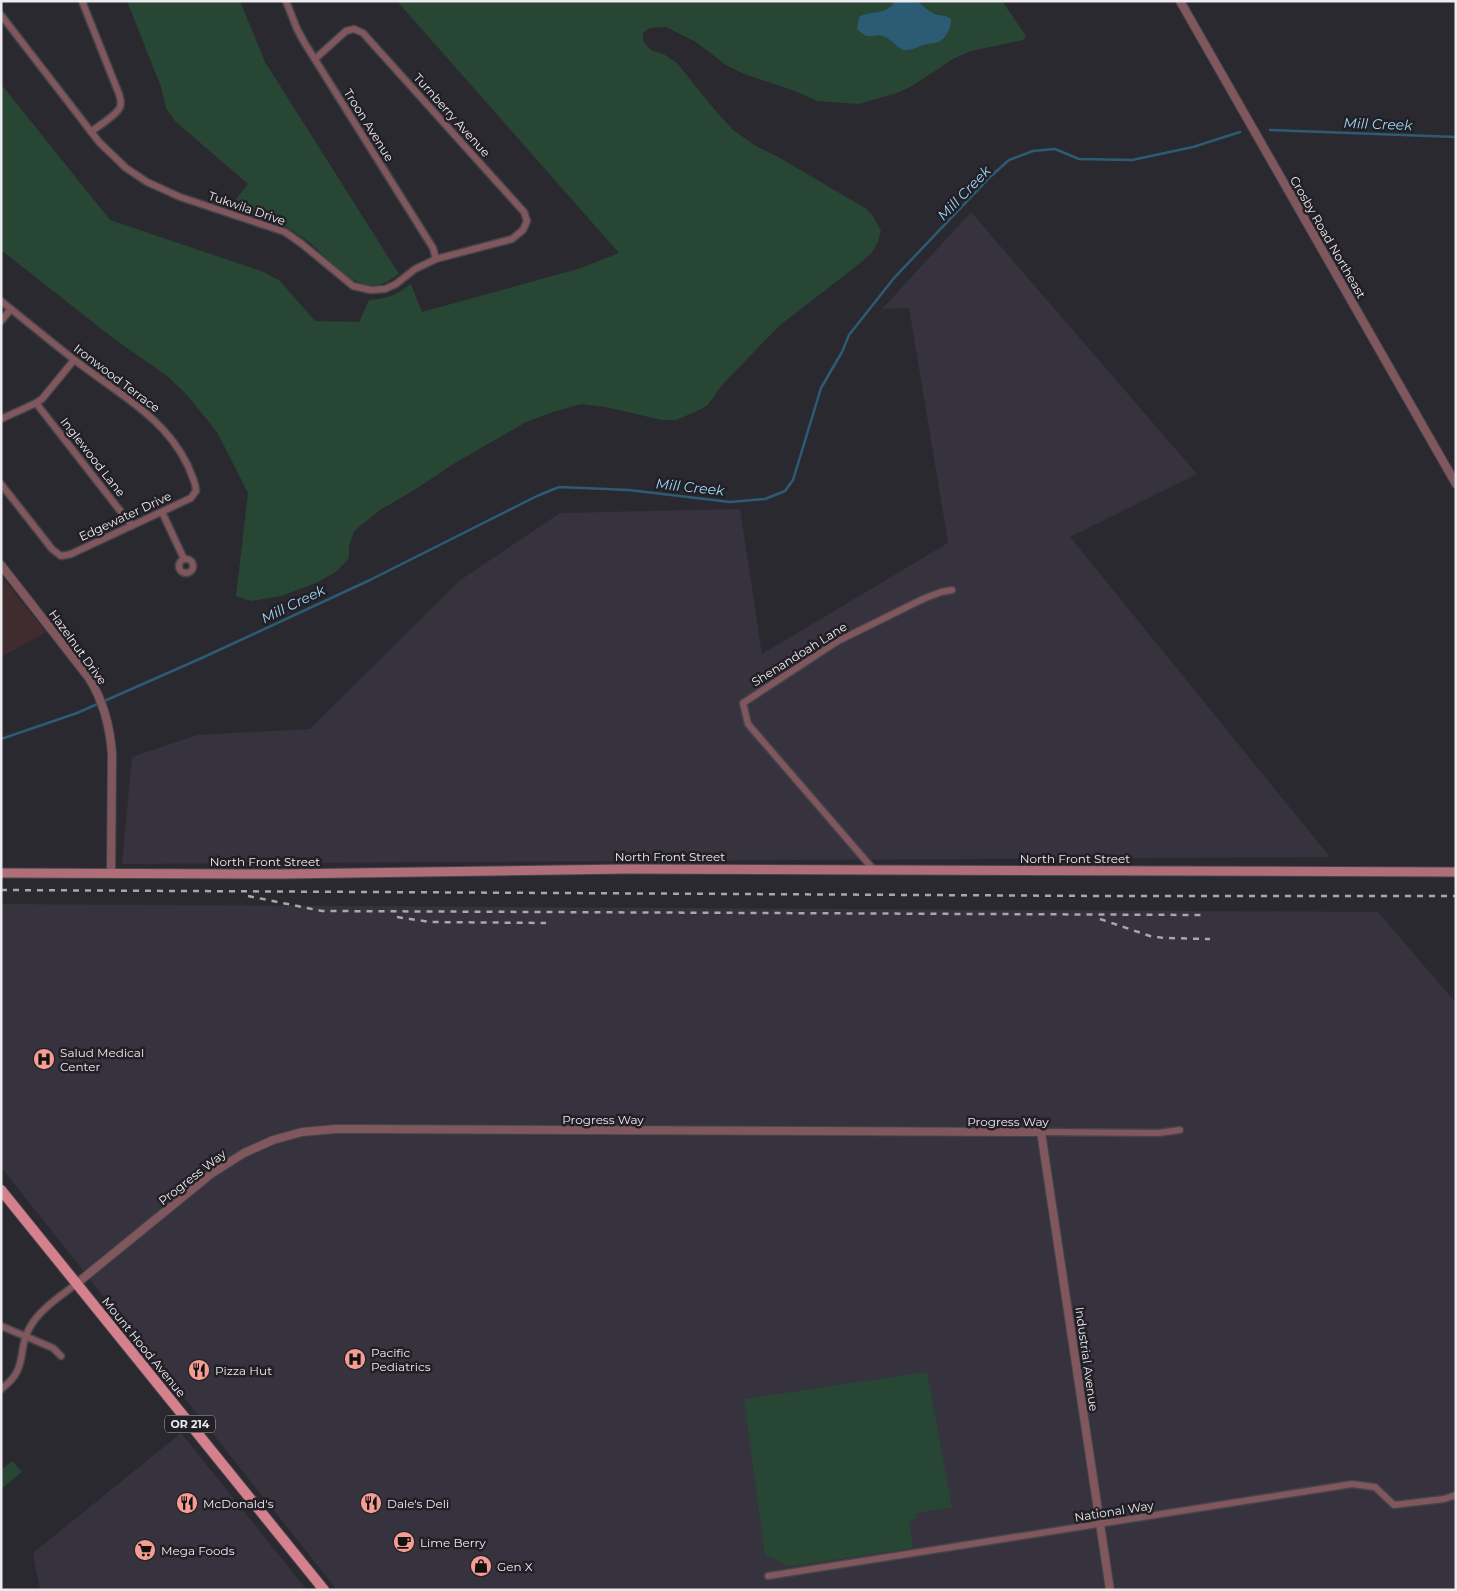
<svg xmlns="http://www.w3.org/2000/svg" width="1457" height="1591" font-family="Montserrat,sans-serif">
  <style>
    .built { fill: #36323e }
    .education { fill: #402c2f }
    .green { fill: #274634 }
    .water { fill: #2c5c73 }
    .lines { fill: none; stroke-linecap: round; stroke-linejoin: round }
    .stream { stroke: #2c5c73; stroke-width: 2.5 }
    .minor-casing { stroke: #46444b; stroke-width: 9 }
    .tertiary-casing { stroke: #46444b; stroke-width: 10 }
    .secondary-casing { stroke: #46444b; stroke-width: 11 }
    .primary-casing { stroke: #46444b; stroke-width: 12 }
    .minor { stroke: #80575c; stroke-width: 6 }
    .tertiary { stroke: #80575c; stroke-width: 8 }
    .secondary { stroke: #b06e78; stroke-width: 9 }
    .primary { stroke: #d5808d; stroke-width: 10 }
    .rail { stroke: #a8a7ac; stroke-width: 2.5; stroke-dasharray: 6 6; stroke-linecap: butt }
    .labels { text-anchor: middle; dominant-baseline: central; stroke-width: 5; stroke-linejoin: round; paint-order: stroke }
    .shield { fill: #222026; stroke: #afaeb3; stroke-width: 1 }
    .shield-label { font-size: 11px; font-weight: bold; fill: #ecebef }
    .street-label { font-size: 12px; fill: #ecebef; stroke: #222026 }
    .poi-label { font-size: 12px; fill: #ecebef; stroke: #222026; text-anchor: start }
    .water-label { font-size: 14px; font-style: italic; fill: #9bd7f6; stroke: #222026 }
  </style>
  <rect width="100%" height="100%" fill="#2b2930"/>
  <g class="built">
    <path d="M971 212 1197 474 1070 537 1330 857 122 864 132 757 197 735 310 729 459 581 560 513 740 509 762 654 948 543 909 308 882 309Z"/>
    <path d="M1 904 1378 912 1456 1003V1590H337L1 1167Z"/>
    <path d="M181 1433 307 1590H40L33 1553Z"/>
  </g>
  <path class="education" d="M1 576 46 632 1 657Z"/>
  <g class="green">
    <path d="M127 1H240L265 62 399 274C390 280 382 286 371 285 348 284 326 256 309 242 303 238 296 233 290 229 272 218 249 214 229 208L248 184 175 121 166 108 161 87Z"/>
    <path d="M397 1H1002L1026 36 1023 40 971 51 953 59 912 86 897 93 859 104 817 101 795 91 744 74 726 65 696 42 666 27 650 28 643 33V41L651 50 665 55 677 63 714 109 733 130 756 146 778 157 865 208 873 216 881 231 878 242 872 252 863 261 779 326 722 385 708 405 697 411 676 420H662L605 407 581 404 553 412 526 422 455 463 416 489 380 510 354 531 349 546V558L336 572 316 583 281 596 251 601 236 596 248 493 217 432 186 394 167 376 113 338 1 250V84L110 220 264 272 280 281 315 321 359 322 369 300C390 298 394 296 411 284L422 312 581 268 619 253Z"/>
    <path d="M927 1372 952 1507 916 1513V1519L909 1520 913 1548 793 1566 785 1565 776 1559 765 1556 744 1399Z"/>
    <path d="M12 1461 22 1472 1 1489V1470Z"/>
  </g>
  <path class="water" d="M895 1H917C923 6 928 11 935 14 941 16 946 15 951 19 952 26 946 39 938 42 934 44 928 43 923 45 918 47 910 51 904 50 897 48 892 40 885 37 873 31 871 43 857 29L859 17C872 9 885 17 895 1Z"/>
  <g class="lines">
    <g class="stream">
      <path d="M1270 130 1456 137"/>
      <path d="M1 739 77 713 204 657 370 580 537 496 559 487 629 490 730 502 765 499 785 491 793 480 821 388 842 352 849 335 894 278 990 177 1009 160 1033 151 1055 149 1079 159 1132 160 1193 147 1240 132"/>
    </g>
    <g class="minor-casing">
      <g id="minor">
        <path d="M82 1 119 94C120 98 122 102 120 107 117 115 98 126 91 132"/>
        <path d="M286 1 297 29 304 42 433 248 436 259"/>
        <path d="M1 15 99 142 126 168 147 182 180 197 285 232 302 244 353 286 371 290 385 289 396 284 415 269 436 259 512 239 523 230 527 221 524 212 363 33 354 29 346 31 315 59"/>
        <path d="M1 301C26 321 50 341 76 361 117 393 165 417 188 466 191 474 196 483 196 491L191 498 71 554 61 556 52 549 1 484"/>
        <path d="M1 321 11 309"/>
        <path d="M36 403 132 526"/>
        <path d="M1 419 36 403 42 399 74 360"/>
        <path d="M162 512 184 559"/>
        <circle cx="186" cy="566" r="7"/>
        <path d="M873 869 748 724 743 703 838 641 923 599 941 592 952 590"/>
        <path d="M1041 1132 1158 1133 1180 1130"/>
        <path d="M1 1326 53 1348 61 1356"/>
        <path d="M1 1389C30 1368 16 1350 30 1327 40 1309 61 1296 76 1284"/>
        <path d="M768 1576 1352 1484 1375 1487 1394 1505 1444 1499 1456 1495"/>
      </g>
    </g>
    <g class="tertiary-casing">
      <g id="tertiary">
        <path d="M1180 1 1456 484"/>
        <path d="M1 565 89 678C104 702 110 726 112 754L111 873"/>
        <path d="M76 1284 211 1174 244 1153 273 1140 302 1132 336 1129H363L1041 1132 1110 1590"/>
      </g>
    </g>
    <g class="secondary-casing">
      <path id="secondary" d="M1 873 282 874 626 869 1456 872"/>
    </g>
    <g class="primary-casing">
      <path id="primary" d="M1 1190 324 1590"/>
    </g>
    <use href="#minor" class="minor"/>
    <use href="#tertiary" class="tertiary"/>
    <use href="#secondary" class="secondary"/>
    <use href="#primary" class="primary"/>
    <g class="rail">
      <path d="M1 890 1108 896H1456"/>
      <path d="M248 896 322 911 1201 915"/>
      <path d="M397 917 430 922 546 923"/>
      <path d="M1100 919 1150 936 1164 938 1210 939"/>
    </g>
  </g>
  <defs>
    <g id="hospital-disc" transform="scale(1.125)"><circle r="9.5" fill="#f59c93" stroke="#222026"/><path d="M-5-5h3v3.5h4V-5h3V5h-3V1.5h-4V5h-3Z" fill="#111"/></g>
    <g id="restaurant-disc" transform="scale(1.125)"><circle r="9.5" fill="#f59c93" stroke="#222026"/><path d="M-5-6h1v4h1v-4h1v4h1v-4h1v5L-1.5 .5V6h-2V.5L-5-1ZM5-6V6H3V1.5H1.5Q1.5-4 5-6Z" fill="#111"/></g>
    <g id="cafe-disc" transform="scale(1.125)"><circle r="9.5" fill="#f59c93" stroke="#222026"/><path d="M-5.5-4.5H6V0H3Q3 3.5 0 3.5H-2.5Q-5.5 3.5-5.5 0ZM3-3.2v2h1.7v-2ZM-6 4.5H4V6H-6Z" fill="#111"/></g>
    <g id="supermarket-disc" transform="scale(1.125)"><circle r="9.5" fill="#f59c93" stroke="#222026"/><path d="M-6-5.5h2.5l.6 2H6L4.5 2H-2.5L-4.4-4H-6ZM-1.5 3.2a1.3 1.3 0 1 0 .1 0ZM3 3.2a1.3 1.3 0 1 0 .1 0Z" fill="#111"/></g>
    <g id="shop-disc" transform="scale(1.125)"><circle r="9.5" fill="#f59c93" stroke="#222026"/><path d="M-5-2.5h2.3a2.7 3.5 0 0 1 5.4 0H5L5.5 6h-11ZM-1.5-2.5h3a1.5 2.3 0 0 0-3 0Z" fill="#111"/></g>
  </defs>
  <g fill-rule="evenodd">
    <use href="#hospital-disc" x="44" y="1059"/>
    <use href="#hospital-disc" x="355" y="1359"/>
    <use href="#restaurant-disc" x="199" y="1370"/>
    <use href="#restaurant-disc" x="187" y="1503"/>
    <use href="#restaurant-disc" x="371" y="1503"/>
    <use href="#cafe-disc" x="404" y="1542"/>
    <use href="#supermarket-disc" x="145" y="1550"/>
    <use href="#shop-disc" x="481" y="1566"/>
  </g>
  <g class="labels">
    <rect class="shield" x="165" y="1415.5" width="50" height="17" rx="4"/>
    <g class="shield-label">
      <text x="190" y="1424">OR 214</text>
    </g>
    <g class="street-label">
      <text transform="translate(452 115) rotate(48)">Turnberry Avenue</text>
      <text transform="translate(369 125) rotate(58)">Troon Avenue</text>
      <text transform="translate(247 208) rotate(19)">Tukwila Drive</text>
      <text transform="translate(1328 237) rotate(60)">Crosby Road Northeast</text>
      <text transform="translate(117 378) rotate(37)">Ironwood Terrace</text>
      <text transform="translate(93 457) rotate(52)">Inglewood Lane</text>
      <text transform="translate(125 516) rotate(-25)">Edgewater Drive</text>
      <text transform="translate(78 647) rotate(54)">Hazelnut Drive</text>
      <text transform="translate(799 654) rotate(-32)">Shenandoah Lane</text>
      <text x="670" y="856">North Front Street</text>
      <text x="1075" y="858">North Front Street</text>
      <text x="265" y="861">North Front Street</text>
      <text x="603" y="1119">Progress Way</text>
      <text x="1008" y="1121">Progress Way</text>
      <text transform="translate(192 1177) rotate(-38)">Progress Way</text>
      <text transform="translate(144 1347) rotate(51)">Mount Hood Avenue</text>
      <text transform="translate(1087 1359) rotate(82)">Industrial Avenue</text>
      <text transform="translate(1114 1511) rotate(-9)">National Way</text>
    </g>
    <g class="poi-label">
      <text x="60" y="1052">Salud Medical<tspan x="60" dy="14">Center</tspan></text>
      <text x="371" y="1352">Pacific<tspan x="371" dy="14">Pediatrics</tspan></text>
      <text x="215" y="1370">Pizza Hut</text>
      <text x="203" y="1503">McDonald's</text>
      <text x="387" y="1503">Dale's Deli</text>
      <text x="420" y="1542">Lime Berry</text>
      <text x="161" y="1550">Mega Foods</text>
      <text x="497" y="1566">Gen X</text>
    </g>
    <g class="water-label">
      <text transform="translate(1378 124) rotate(2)">Mill Creek</text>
      <text transform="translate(964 193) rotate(-46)">Mill Creek</text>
      <text transform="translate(690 487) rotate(6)">Mill Creek</text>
      <text transform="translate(293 604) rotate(-26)">Mill Creek</text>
    </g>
  </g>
  <rect width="1457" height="1591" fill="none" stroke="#ecebef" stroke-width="5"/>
</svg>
